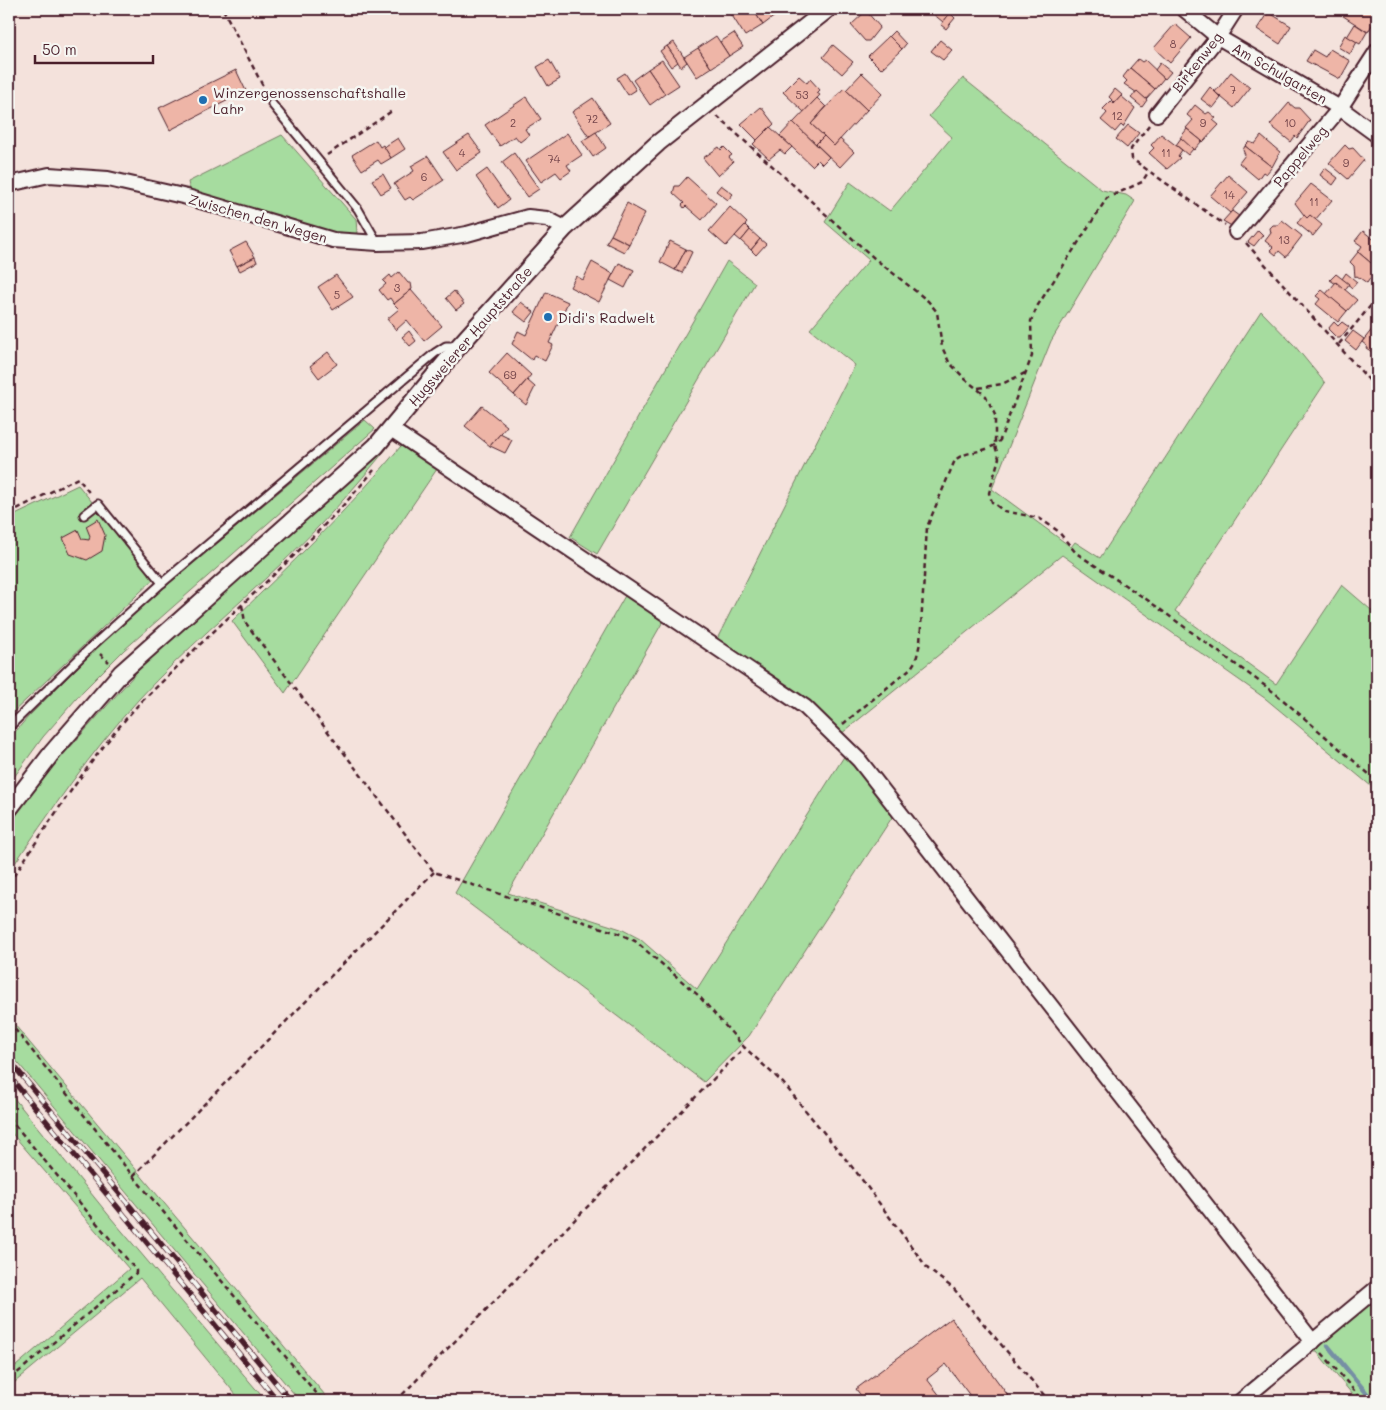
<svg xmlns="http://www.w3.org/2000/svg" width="1386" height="1410" font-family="Mali,sans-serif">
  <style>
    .green { fill: #a6dc9f; stroke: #787e65 }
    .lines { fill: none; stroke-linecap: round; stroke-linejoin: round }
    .stream { stroke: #768fa4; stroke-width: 4.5 }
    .building { fill: #eeb5a7; stroke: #4a1f2b }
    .service-casing { stroke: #4a1f2b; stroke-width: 11 }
    .minor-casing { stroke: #4a1f2b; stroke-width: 18 }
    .tertiary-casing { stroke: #4a1f2b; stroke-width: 20 }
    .path { stroke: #4a1f2b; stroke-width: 2.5; stroke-dasharray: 5 4; stroke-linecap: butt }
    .service { stroke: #f6f6f2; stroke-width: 7 }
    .minor { stroke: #f6f6f2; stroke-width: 14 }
    .tertiary { stroke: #f6f6f2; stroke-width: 16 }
    .rail-casing { stroke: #4a1f2b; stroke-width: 5.5 }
    .rail { stroke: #f6f6f2; stroke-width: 4; stroke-dasharray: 11; stroke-linecap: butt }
    .poi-dot { fill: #1f6fb2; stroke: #f6f6f2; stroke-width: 2 }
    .labels { text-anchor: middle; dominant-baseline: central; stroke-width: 5; stroke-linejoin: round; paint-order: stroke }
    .number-label { font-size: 11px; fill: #73444a }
    .street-label { font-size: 14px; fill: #4a1f2b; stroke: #f6f6f2 }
    .poi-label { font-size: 14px; fill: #4a1f2b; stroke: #f6f6f2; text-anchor: start }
  </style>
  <rect width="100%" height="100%" fill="#f4e2dc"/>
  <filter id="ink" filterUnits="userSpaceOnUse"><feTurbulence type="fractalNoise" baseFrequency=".02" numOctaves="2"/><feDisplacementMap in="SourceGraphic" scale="10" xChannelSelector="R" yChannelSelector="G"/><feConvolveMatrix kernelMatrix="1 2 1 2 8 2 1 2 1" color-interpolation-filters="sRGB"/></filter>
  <g filter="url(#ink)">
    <g class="green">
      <path d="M963 78 1102 190 1126 195 1135 201 1051 341 992 489 1071 547 1075 542 1100 558 1261 311 1294 345 1325 383 1175 611 1276 684 1342 585 1377 615V791L1266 699 1062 555 841 734 810 702 717 639 855 365 810 329 869 260 825 222 850 182 890 211 952 137 929 116Z"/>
      <path d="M282 135 356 219 357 232 354 237 318 232 190 191 188 182Z"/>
      <path d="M727 261 755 283 597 554 570 537Z"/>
      <path d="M365 420 375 429 124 650 83 691 43 737 9 784V739L28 717 122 623Z"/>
      <path d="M384 444 387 448C355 488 320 527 282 563 235 608 184 650 139 699 91 752 49 813 9 872V825L42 779 144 664 333 496Z"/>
      <path d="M401 446 437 469 285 693 232 621C291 564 349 509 401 446Z"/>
      <path d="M78 485 155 578 9 716V518Z"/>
      <path d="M626 594 665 618 508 893 621 929 640 939 697 989 845 755 893 816 749 1036 704 1082 455 893Z"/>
      <path d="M9 1018 330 1401H300L9 1052Z"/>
      <path d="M9 1092 111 1218 266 1401H241L140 1278 9 1387V1372L129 1269 9 1130Z"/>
      <path d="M1377 1297V1401H1358L1317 1352H1314L1328 1337Z"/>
    </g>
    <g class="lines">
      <g class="stream">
        <path d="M1328 1346 1373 1401"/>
        <path d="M1247 1387 1294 1348"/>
        <path d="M1230 1401 1241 1392"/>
      </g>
    </g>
    <g class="building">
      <path d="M740 9H753L763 25 745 36 731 14Z"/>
      <path d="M753 9H784L763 25Z"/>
      <path d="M935 9H946L951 13 943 22 932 13Z"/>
      <path d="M1339 9H1377V16L1368 32 1337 12Z"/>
      <path d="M866 11 880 27 869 41H865L851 25Z"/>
      <path d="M1268 12 1291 26 1280 44 1257 29Z"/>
      <path d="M950 13 955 18 946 29 941 25Z"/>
      <path d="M1175 24 1191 38 1170 63 1154 48Z"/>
      <path d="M1355 24 1367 32 1360 44 1347 37Z"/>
      <path d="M894 31 906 44 902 49 889 36Z"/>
      <path d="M734 33 743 47 729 56 720 42Z"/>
      <path d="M1345 35 1357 42 1350 54 1338 47Z"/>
      <path d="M716 36 729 56 711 68 698 48Z"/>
      <path d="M889 36 902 49 881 69 868 56Z"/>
      <path d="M940 40 952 50 943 60 931 51Z"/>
      <path d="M674 42 687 62 681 67 667 46Z"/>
      <path d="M833 45 853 62 842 74 823 57Z"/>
      <path d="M667 46 678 62 671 67 660 51Z"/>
      <path d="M698 48 711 68 697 77 684 57Z"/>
      <path d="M1330 49 1350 61 1340 79 1306 61 1313 50 1325 57Z"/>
      <path d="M1138 59 1142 62 1145 60 1164 78 1155 89 1130 68Z"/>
      <path d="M549 60 560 79 548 86 537 67Z"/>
      <path d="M662 60 679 85 665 94 648 69Z"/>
      <path d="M1160 63 1171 72 1165 79 1155 70Z"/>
      <path d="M1130 68 1155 89 1146 99 1124 84 1127 81 1123 77Z"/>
      <path d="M648 69 665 94 650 105 633 80Z"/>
      <path d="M236 70 246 91 170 130 159 108Z"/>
      <path d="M1231 72 1250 88 1234 108 1215 92Z"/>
      <path d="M625 73 636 90 628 95 617 78Z"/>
      <path d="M862 73 883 93 867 110 846 90Z"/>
      <path d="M799 76 807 83 810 79 820 90 817 93 820 95 804 112 783 92Z"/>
      <path d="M1210 87 1221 98 1213 108 1201 99Z"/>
      <path d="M844 88 867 110 834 146 811 124Z"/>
      <path d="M1115 89 1122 95 1115 103 1109 97Z"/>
      <path d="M1137 91 1147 100 1142 107 1131 98Z"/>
      <path d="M1121 96 1135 108 1123 127 1121 125 1115 132 1101 120 1107 113 1103 109 1111 101 1114 104Z"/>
      <path d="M526 97 541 119 525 129 529 135 520 142 515 136 500 146 485 125Z"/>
      <path d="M593 98 610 123 589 137 572 112Z"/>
      <path d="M817 98 826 107 811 124 824 136 816 144 793 123Z"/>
      <path d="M1289 103 1295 108H1299L1310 120 1297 138 1295 136 1291 142 1270 125Z"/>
      <path d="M1195 105 1206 114 1209 112 1216 118 1213 120 1219 125 1203 142 1186 128 1193 120 1187 115Z"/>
      <path d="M761 107 774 124 757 140 741 124Z"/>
      <path d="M793 122 829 157 822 164 818 160 812 166 780 136Z"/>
      <path d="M1128 125 1139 133 1127 148 1116 139Z"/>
      <path d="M770 127 792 147 785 154 780 150 769 159 753 144Z"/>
      <path d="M1187 129 1202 141 1194 150 1180 138Z"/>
      <path d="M596 132 606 148 593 157 582 141Z"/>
      <path d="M567 133 582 155 567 165 571 171 561 178 556 172 541 182 526 161Z"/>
      <path d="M1161 134 1182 150 1178 156 1180 158 1167 169 1149 153 1154 148 1151 145Z"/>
      <path d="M469 135 482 153 456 170 443 152Z"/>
      <path d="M824 136 834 146 840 139 854 152 840 167 816 144Z"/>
      <path d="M1261 136 1280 152 1272 167 1245 146 1249 142 1255 144Z"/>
      <path d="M398 138 405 149 391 158 384 147Z"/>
      <path d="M1181 138 1193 149 1188 155 1176 145Z"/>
      <path d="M376 140 380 147 383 145 391 158 381 164 378 160 362 170 352 155Z"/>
      <path d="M1345 145 1349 149 1353 148 1364 160 1348 179 1329 163Z"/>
      <path d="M1245 146 1272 167 1266 174 1263 172 1258 179 1239 163 1245 155 1243 150Z"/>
      <path d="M719 147 721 150 724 147 732 155 729 157 733 162 718 176 703 158Z"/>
      <path d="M514 153 539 189 527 197 502 162Z"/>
      <path d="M428 156 444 180 413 200 410 197 405 200 394 184 414 171 411 166Z"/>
      <path d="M1325 168 1338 178 1333 185 1320 175Z"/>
      <path d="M487 169 509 200 498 208 476 177Z"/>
      <path d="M383 174 391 188 381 194 372 180Z"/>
      <path d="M1228 175 1248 192 1230 213 1210 196Z"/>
      <path d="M687 177 716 203 702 220 686 206 684 208 682 205 684 203 673 193 675 186H679Z"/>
      <path d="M1311 184 1332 200 1315 220 1310 215 1307 218 1304 215 1295 203Z"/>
      <path d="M721 185 733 194 728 200 716 191Z"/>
      <path d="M627 203 645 213 629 244 611 235Z"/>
      <path d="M730 207 747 223 726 246 709 231Z"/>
      <path d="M1232 211 1243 219 1235 228 1223 221Z"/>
      <path d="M1304 215 1307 218 1310 215 1322 225 1313 236 1297 223Z"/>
      <path d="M1282 220 1302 236 1286 257 1279 251 1276 255 1270 250 1273 247 1265 241 1271 233 1270 228 1273 225H1278Z"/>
      <path d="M745 225 750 230 741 241 735 236Z"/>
      <path d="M750 230 760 239 751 250 741 241Z"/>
      <path d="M1258 230 1263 235 1254 246 1248 242Z"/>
      <path d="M1363 231 1377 242V268L1358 252 1362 246 1355 241Z"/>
      <path d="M611 235 629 244 624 252 606 243Z"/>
      <path d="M760 239 766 244 756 255 751 250Z"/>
      <path d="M670 241 686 249 675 270 660 262Z"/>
      <path d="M246 242 255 257 237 266 229 251Z"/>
      <path d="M686 249 692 252 682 273 675 270Z"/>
      <path d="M1358 252 1377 268 1367 283 1357 276 1355 277 1354 266 1350 262Z"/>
      <path d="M255 257 257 262 240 271 237 266Z"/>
      <path d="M592 262 613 274 599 302 570 287 576 276 583 280Z"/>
      <path d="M619 263 634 270 625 288 610 280Z"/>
      <path d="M399 272 408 283H411L412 289 394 304 390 298 387 300 379 290 386 284 383 281 390 275 392 278Z"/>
      <path d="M1346 273 1357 282 1352 288 1342 279Z"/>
      <path d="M1336 274 1349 284 1345 290 1330 280Z"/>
      <path d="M336 275 353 297 333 310 318 287Z"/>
      <path d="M1336 282 1357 300 1347 311 1326 294Z"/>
      <path d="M411 290 442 326 424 341 407 320 396 330 387 319 399 309 394 304Z"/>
      <path d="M1322 290 1347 311 1338 322 1316 304 1320 299 1316 296Z"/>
      <path d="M454 291 464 304 456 310 446 298Z"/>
      <path d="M546 292 568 302 549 343 553 345 545 361 534 355 532 360 512 344 518 331 526 335Z"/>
      <path d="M521 302 534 312 526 322 513 312Z"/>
      <path d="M1334 322 1338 326 1342 322 1349 327 1340 338H1337L1328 329Z"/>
      <path d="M1377 323V355L1366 348 1367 346 1362 342Z"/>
      <path d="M409 331 416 341 410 346 402 337Z"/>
      <path d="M1353 331 1364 339 1356 350 1345 341Z"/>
      <path d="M328 352 337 364 319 378 310 366Z"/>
      <path d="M507 353 531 375 514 395 489 373Z"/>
      <path d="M527 380 535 387 526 405 514 395Z"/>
      <path d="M482 406 507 426 490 446 465 426Z"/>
      <path d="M500 434 512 440 505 453 490 446Z"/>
      <path d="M98 519 105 535 102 551 87 560 70 554 63 538 78 530 82 539 89 540 90 536 86 526Z"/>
      <path d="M951 1318 1012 1401H974L946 1364 927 1379 944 1401H921L918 1397 913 1401H865L856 1389Z"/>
    </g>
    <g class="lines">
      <g class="service-casing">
        <g id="service">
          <path d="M272 104 358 209 377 242"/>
          <path d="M84 515 98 504 162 583"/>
          <path d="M9 727 92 646 162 583 435 353 446 346H458"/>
        </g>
      </g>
      <g class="minor-casing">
        <g id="minor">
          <path d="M1184 9 1218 37 1340 108 1377 135"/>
          <path d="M1157 114 1218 37 1236 9"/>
          <path d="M9 184 49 175 108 179 187 197 333 240 378 243 422 242 467 234 528 217 547 219 565 228"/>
          <path d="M1236 232 1340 108 1377 51"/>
          <path d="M391 429 805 707 859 760 1313 1342"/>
          <path d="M1241 1401 1377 1288"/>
        </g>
      </g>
      <g class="tertiary-casing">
        <path id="tertiary" d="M9 809 51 754 121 673 376 446 459 346 565 228 658 143 828 9"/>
      </g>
      <g class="path">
        <path d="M223 9 267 94"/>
        <path d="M717 116 874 258 928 301 937 312 942 347 949 362 965 379 986 396 995 415V446L999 458 989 493 992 502 1004 511 1039 518 1058 531 1076 553 1146 599 1275 693 1377 781"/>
        <path d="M1149 125 1131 149 1132 159 1225 225"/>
        <path d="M327 155 392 111"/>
        <path d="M1246 243 1377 389"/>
        <path d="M1339 344 1377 298"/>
        <path d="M978 388 1002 384 1025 373"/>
        <path d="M9 513 78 478 91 495"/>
        <path d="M242 605 245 622 434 872 620 934 635 941 698 995 744 1047 783 1083 857 1173 928 1269 954 1289 1049 1401"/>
        <path d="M100 654 109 662"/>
        <path d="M843 724 911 668 916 660 920 643 927 527 955 460C968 449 989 454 1000 440L1032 356 1031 321 1038 305 1107 198 1142 182 1149 171"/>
        <path d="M9 883C47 826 85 766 130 714 142 700 155 689 168 676 236 607 312 545 374 470"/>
        <path d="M9 1022 133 1176 323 1401"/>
        <path d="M9 1118 136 1270V1273L9 1380"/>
        <path d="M133 1176 434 872"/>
        <path d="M1322 1353 1363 1401"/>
        <path d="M396 1401 744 1048"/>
      </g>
      <use href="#service" class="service"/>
      <use href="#minor" class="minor"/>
      <use href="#tertiary" class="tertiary"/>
      <g class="rail-casing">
        <g id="rail">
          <path d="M9 1060 291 1401"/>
          <path d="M9 1076 278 1401"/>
        </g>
      </g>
      <use href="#rail" class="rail"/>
    </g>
  </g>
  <g class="poi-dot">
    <circle cx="203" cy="100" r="5"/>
    <circle cx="548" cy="317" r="5"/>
  </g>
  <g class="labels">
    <g class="number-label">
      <text x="1173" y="43">8</text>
      <text x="1233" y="89">7</text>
      <text x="802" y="94">53</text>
      <text x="1117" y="115">12</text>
      <text x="592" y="118">72</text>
      <text x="513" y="122">2</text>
      <text x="1203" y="122">9</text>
      <text x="1290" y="122">10</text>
      <text x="462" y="152">4</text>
      <text x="1166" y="152">11</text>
      <text x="554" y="158">74</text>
      <text x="1346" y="162">9</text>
      <text x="424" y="176">6</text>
      <text x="1229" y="194">14</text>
      <text x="1314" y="201">11</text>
      <text x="1284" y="239">13</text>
      <text x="397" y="287">3</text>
      <text x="337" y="294">5</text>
      <text x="510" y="374">69</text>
    </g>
    <g class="street-label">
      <text transform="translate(1197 62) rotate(-52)">Birkenweg</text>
      <text transform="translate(1280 73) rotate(30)">Am Schulgarten</text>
      <text transform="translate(1300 156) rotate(-50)">Pappelweg</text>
      <text transform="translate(258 218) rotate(16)">Zwischen den Wegen</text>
      <text transform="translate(470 336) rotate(-49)">Hugsweierer Hauptstraße</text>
    </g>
    <g class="poi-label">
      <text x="213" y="92">Winzergenossenschaftshalle<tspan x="213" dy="16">Lahr</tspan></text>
      <text x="558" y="317">Didi's Radwelt</text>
    </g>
  </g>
  <rect width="1386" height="1410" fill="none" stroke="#f6f6f2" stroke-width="30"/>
  <rect x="15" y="15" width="1356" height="1380" fill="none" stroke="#4a1f2b" stroke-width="2" filter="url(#ink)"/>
  <path d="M35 55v8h118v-8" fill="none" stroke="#4a1f2b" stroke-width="2.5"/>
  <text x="42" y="55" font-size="15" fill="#4a1f2b" stroke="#f6f6f2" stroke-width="4" paint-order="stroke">50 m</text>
</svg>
